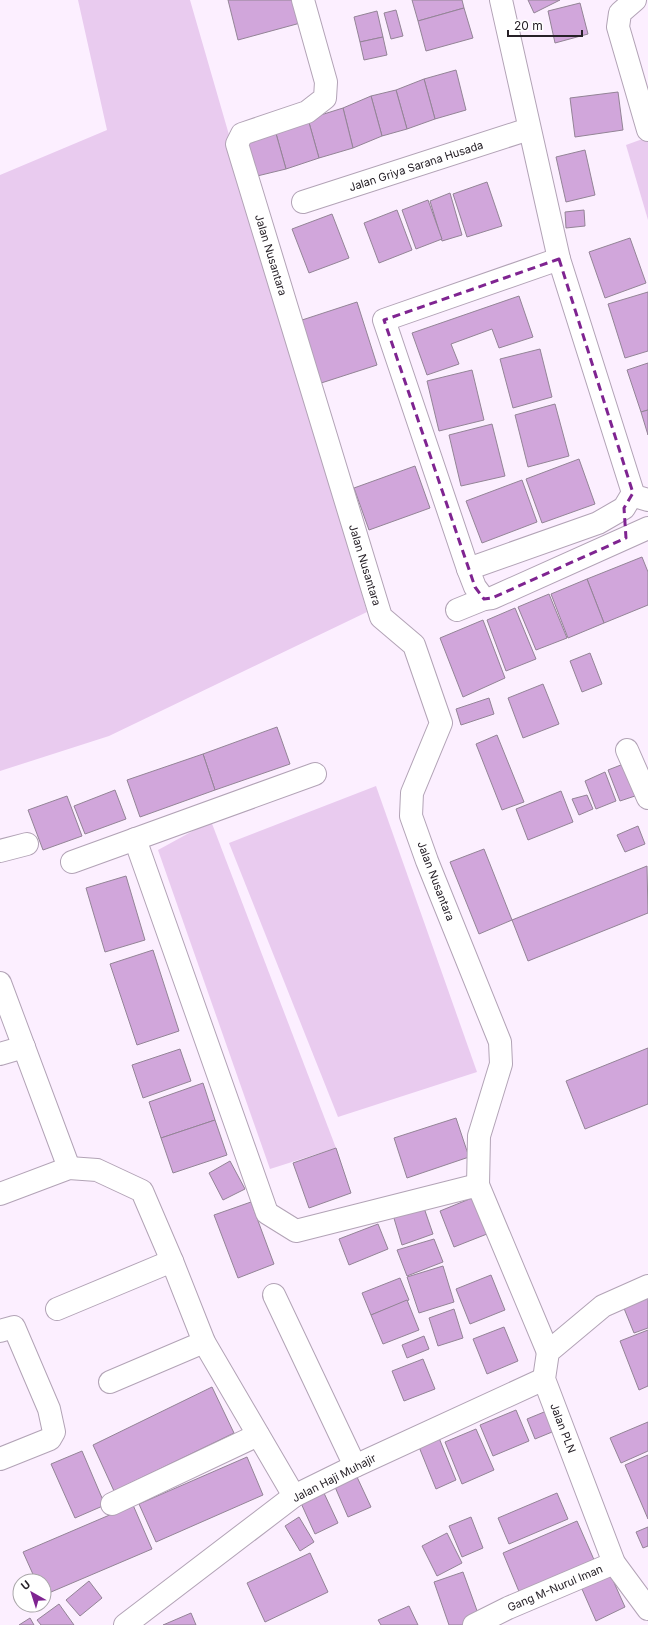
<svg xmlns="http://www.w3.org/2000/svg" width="648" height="1625" font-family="Inter,sans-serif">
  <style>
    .green { fill: #e9cbef }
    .building { fill: #d1a6db; stroke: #938496 }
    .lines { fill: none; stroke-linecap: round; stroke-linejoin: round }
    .minor-casing { stroke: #b2a3b6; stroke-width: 24 }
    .minor { stroke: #fff; stroke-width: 22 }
    .marked { fill: none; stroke: #7f2491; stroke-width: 3; stroke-dasharray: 8 5; stroke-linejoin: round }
    .labels { text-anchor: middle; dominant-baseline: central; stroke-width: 4; stroke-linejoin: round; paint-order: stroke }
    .street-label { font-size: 11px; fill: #272128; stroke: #fff }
  </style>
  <rect width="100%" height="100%" fill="#fcefff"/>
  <g class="green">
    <path d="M78 0H190L367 612 109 736 0 771V175L107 130Z"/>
    <path d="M648 137V220L626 145Z"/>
    <path d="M376 786 477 1072 338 1117 229 843Z"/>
    <path d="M211 821 336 1148 270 1169 158 850Z"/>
  </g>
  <g class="building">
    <path d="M228 0H298L304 22 238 40Z"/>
    <path d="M412 0H462L464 8 418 21Z"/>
    <path d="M528 0H560L534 13Z"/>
    <path d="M580 3 588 34 555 43 548 11Z"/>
    <path d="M464 8 473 38 426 51 418 21Z"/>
    <path d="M396 10 403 36 391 39 384 13Z"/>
    <path d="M377 11 383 37 360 42 354 17Z"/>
    <path d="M383 37 387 55 364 60 360 42Z"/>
    <path d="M456 70 466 110 435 119 424 79Z"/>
    <path d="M424 79 435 119 407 129 396 90Z"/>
    <path d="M396 90 407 129 382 136 371 96Z"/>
    <path d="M618 92 623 130 575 137 570 98Z"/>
    <path d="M371 96 382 136 353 148 343 108Z"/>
    <path d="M343 108 353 148 319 158 308 119Z"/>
    <path d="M308 119 319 158 286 169 275 130Z"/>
    <path d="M275 130 286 169 253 177 242 137Z"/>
    <path d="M585 150 595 195 566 202 556 157Z"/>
    <path d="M487 182 502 226 467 237 453 194Z"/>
    <path d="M450 193 462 235 442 241 430 201Z"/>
    <path d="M428 200 442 239 416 249 402 210Z"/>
    <path d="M397 210 412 250 379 263 364 223Z"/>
    <path d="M584 210 585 226 566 228 565 212Z"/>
    <path d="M332 214 349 258 309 273 292 229Z"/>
    <path d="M630 238 646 283 605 298 589 252Z"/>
    <path d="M648 292V351L625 358 608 304Z"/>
    <path d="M519 296 533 337 499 348 492 329 451 344 459 364 427 375 412 333Z"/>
    <path d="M357 302 377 365 315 385 296 322Z"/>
    <path d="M540 349 552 397 513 408 500 359Z"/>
    <path d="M648 363V410L641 412 627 370Z"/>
    <path d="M472 370 484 420 439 431 427 381Z"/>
    <path d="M555 404 569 456 528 467 515 415Z"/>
    <path d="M648 410V435L641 412Z"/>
    <path d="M492 424 505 476 461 486 449 435Z"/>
    <path d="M579 459 595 504 542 523 526 479Z"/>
    <path d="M415 466 430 508 369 530 354 488Z"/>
    <path d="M522 480 537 522 482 543 466 501Z"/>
    <path d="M642 557 648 572V605L604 623 587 579Z"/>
    <path d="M587 579 604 623 568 638 551 594Z"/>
    <path d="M549 594 567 638 536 650 518 607Z"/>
    <path d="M515 608 536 659 506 671 487 620Z"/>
    <path d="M483 620 505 678 463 697 440 638Z"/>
    <path d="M590 653 602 684 582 692 570 661Z"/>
    <path d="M543 684 559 724 523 738 508 698Z"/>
    <path d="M489 698 494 714 461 725 456 709Z"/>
    <path d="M277 727 290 764 215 790 203 754Z"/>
    <path d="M497 735 524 802 502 810 476 744Z"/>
    <path d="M203 754 215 790 140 817 127 780Z"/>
    <path d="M626 763 638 795 620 801 608 770Z"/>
    <path d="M605 772 616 801 596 809 585 781Z"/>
    <path d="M115 790 126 819 85 834 74 806Z"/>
    <path d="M561 791 573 822 528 840 516 809Z"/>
    <path d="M587 795 593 809 579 815 572 799Z"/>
    <path d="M67 796 82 836 43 850 28 810Z"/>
    <path d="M638 826 645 844 625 852 617 835Z"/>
    <path d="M484 849 512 920 479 934 450 862Z"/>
    <path d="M647 866 648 913 528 961 512 920Z"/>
    <path d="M126 876 145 940 105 952 86 888Z"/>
    <path d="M153 950 179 1031 137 1045 110 964Z"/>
    <path d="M648 1048V1104L585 1129 566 1081Z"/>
    <path d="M180 1049 191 1081 143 1098 132 1065Z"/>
    <path d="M203 1083 215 1120 161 1138 149 1102Z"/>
    <path d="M456 1118 469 1157 407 1178 394 1138Z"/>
    <path d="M215 1120 227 1155 173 1173 161 1138Z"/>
    <path d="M336 1148 351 1193 309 1208 293 1163Z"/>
    <path d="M230 1161 245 1189 223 1200 209 1173Z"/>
    <path d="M472 1198 487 1234 454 1247 440 1211Z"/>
    <path d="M251 1202 274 1264 238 1278 214 1215Z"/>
    <path d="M423 1205 433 1234 402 1245 393 1215Z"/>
    <path d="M378 1224 388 1249 349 1265 339 1239Z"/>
    <path d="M434 1239 443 1262 407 1276 397 1250Z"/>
    <path d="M443 1266 454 1302 419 1313 407 1277Z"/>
    <path d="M491 1275 505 1310 470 1324 456 1289Z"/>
    <path d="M400 1278 409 1300 371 1315 362 1293Z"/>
    <path d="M648 1290V1328L634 1333 621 1301Z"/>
    <path d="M407 1300 419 1330 383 1344 371 1315Z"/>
    <path d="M454 1309 463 1338 438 1346 429 1318Z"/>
    <path d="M504 1327 518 1361 487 1374 473 1339Z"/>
    <path d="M648 1330V1386L639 1390 620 1341Z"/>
    <path d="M424 1336 429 1349 407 1358 402 1345Z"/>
    <path d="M423 1359 435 1389 404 1401 392 1371Z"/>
    <path d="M212 1387 234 1433 114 1491 93 1445Z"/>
    <path d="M516 1410 529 1441 493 1456 480 1425Z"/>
    <path d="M549 1410 557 1430 535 1439 527 1419Z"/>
    <path d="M648 1422V1451L621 1463 610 1438Z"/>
    <path d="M476 1429 494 1470 462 1484 445 1442Z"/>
    <path d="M439 1438 456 1480 436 1489 419 1447Z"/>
    <path d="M82 1451 105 1505 75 1518 51 1464Z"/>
    <path d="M648 1455V1519L625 1465Z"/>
    <path d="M247 1457 263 1495 156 1542 139 1504Z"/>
    <path d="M357 1477 371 1507 348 1517 335 1487Z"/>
    <path d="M323 1491 338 1523 315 1534 300 1501Z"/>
    <path d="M557 1493 568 1519 509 1544 498 1518Z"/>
    <path d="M133 1505 152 1549 44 1595V1581H36L23 1552Z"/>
    <path d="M299 1517 314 1542 300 1551 285 1526Z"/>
    <path d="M471 1517 483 1548 462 1557 449 1526Z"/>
    <path d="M577 1521 595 1562 520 1594 503 1553Z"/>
    <path d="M648 1527V1546L643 1548 636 1532Z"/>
    <path d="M447 1533 462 1563 437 1576 422 1546Z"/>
    <path d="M310 1553 328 1592 265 1622 247 1583Z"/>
    <path d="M607 1567 625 1607 596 1621 578 1580Z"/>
    <path d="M463 1572 480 1619 464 1625H449L434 1582Z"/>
    <path d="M89 1581 102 1598 80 1616 66 1600Z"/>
    <path d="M59 1604 74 1625H41L37 1620Z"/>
    <path d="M409 1606 418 1625H381L378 1620Z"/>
    <path d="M191 1613 196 1625H163Z"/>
    <path d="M30 1618 34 1625H19Z"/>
  </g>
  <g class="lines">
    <g class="minor-casing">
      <g id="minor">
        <path d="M303 0 326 82 325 98 307 112 242 134 237 144 381 617 414 645 441 723 412 793 411 816 427 861 500 1042 501 1064 479 1136 478 1185"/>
        <path d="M501 0 559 259"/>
        <path d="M635 0 620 13 618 27 648 130"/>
        <path d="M303 202 529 129"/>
        <path d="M633 493 624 508 598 523 468 569 384 320 559 259 633 493 638 497 648 500"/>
        <path d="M468 569 475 587 484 599 492 598 648 528"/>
        <path d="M457 610 484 599"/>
        <path d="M627 750 648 798"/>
        <path d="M135 839 267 1213 296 1231 478 1185 548 1352"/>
        <path d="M0 851 27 844"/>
        <path d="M72 862 315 774"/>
        <path d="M0 983 69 1168"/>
        <path d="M0 1054 24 1047"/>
        <path d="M0 1194 69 1168 97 1170 142 1191 172 1261 204 1342 294 1496"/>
        <path d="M648 1286 603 1306 548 1352 544 1379 614 1563 648 1609"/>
        <path d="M274 1295 355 1466"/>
        <path d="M57 1309 172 1261"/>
        <path d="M0 1331 14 1327 49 1409 54 1432 50 1439 0 1459"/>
        <path d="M110 1382 204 1342"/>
        <path d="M112 1504 258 1435"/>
        <path d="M125 1625 294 1496 355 1466 544 1379"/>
        <path d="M474 1625 508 1608 614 1563"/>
      </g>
    </g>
    <use href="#minor" class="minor"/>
  </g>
  <path class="marked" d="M559 259 633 493 624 508 626 538 492 598 484 599 475 587 384 320Z"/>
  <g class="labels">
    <g class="street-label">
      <text transform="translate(416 166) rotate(-18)">Jalan Griya Sarana Husada</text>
      <text transform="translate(271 255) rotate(73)">Jalan Nusantara</text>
      <text transform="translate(365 565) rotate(73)">Jalan Nusantara</text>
      <text transform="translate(436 881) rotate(69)">Jalan Nusantara</text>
      <text transform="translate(563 1428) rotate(69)">Jalan PLN</text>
      <text transform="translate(334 1478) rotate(-27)">Jalan Haji Muhajir</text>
      <text transform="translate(555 1588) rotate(-23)">Gang M-Nurul Iman</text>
    </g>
  </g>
  <g transform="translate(32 1593) rotate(321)"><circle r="19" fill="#ffffff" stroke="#a9a6a9"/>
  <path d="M0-3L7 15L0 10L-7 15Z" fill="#7f2491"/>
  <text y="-6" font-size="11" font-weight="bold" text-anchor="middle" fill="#272128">U</text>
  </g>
  <path d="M508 30v6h74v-6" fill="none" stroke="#272128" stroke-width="2"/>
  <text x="514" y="30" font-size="12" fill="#272128" stroke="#ffffff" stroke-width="3" paint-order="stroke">20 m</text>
</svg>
